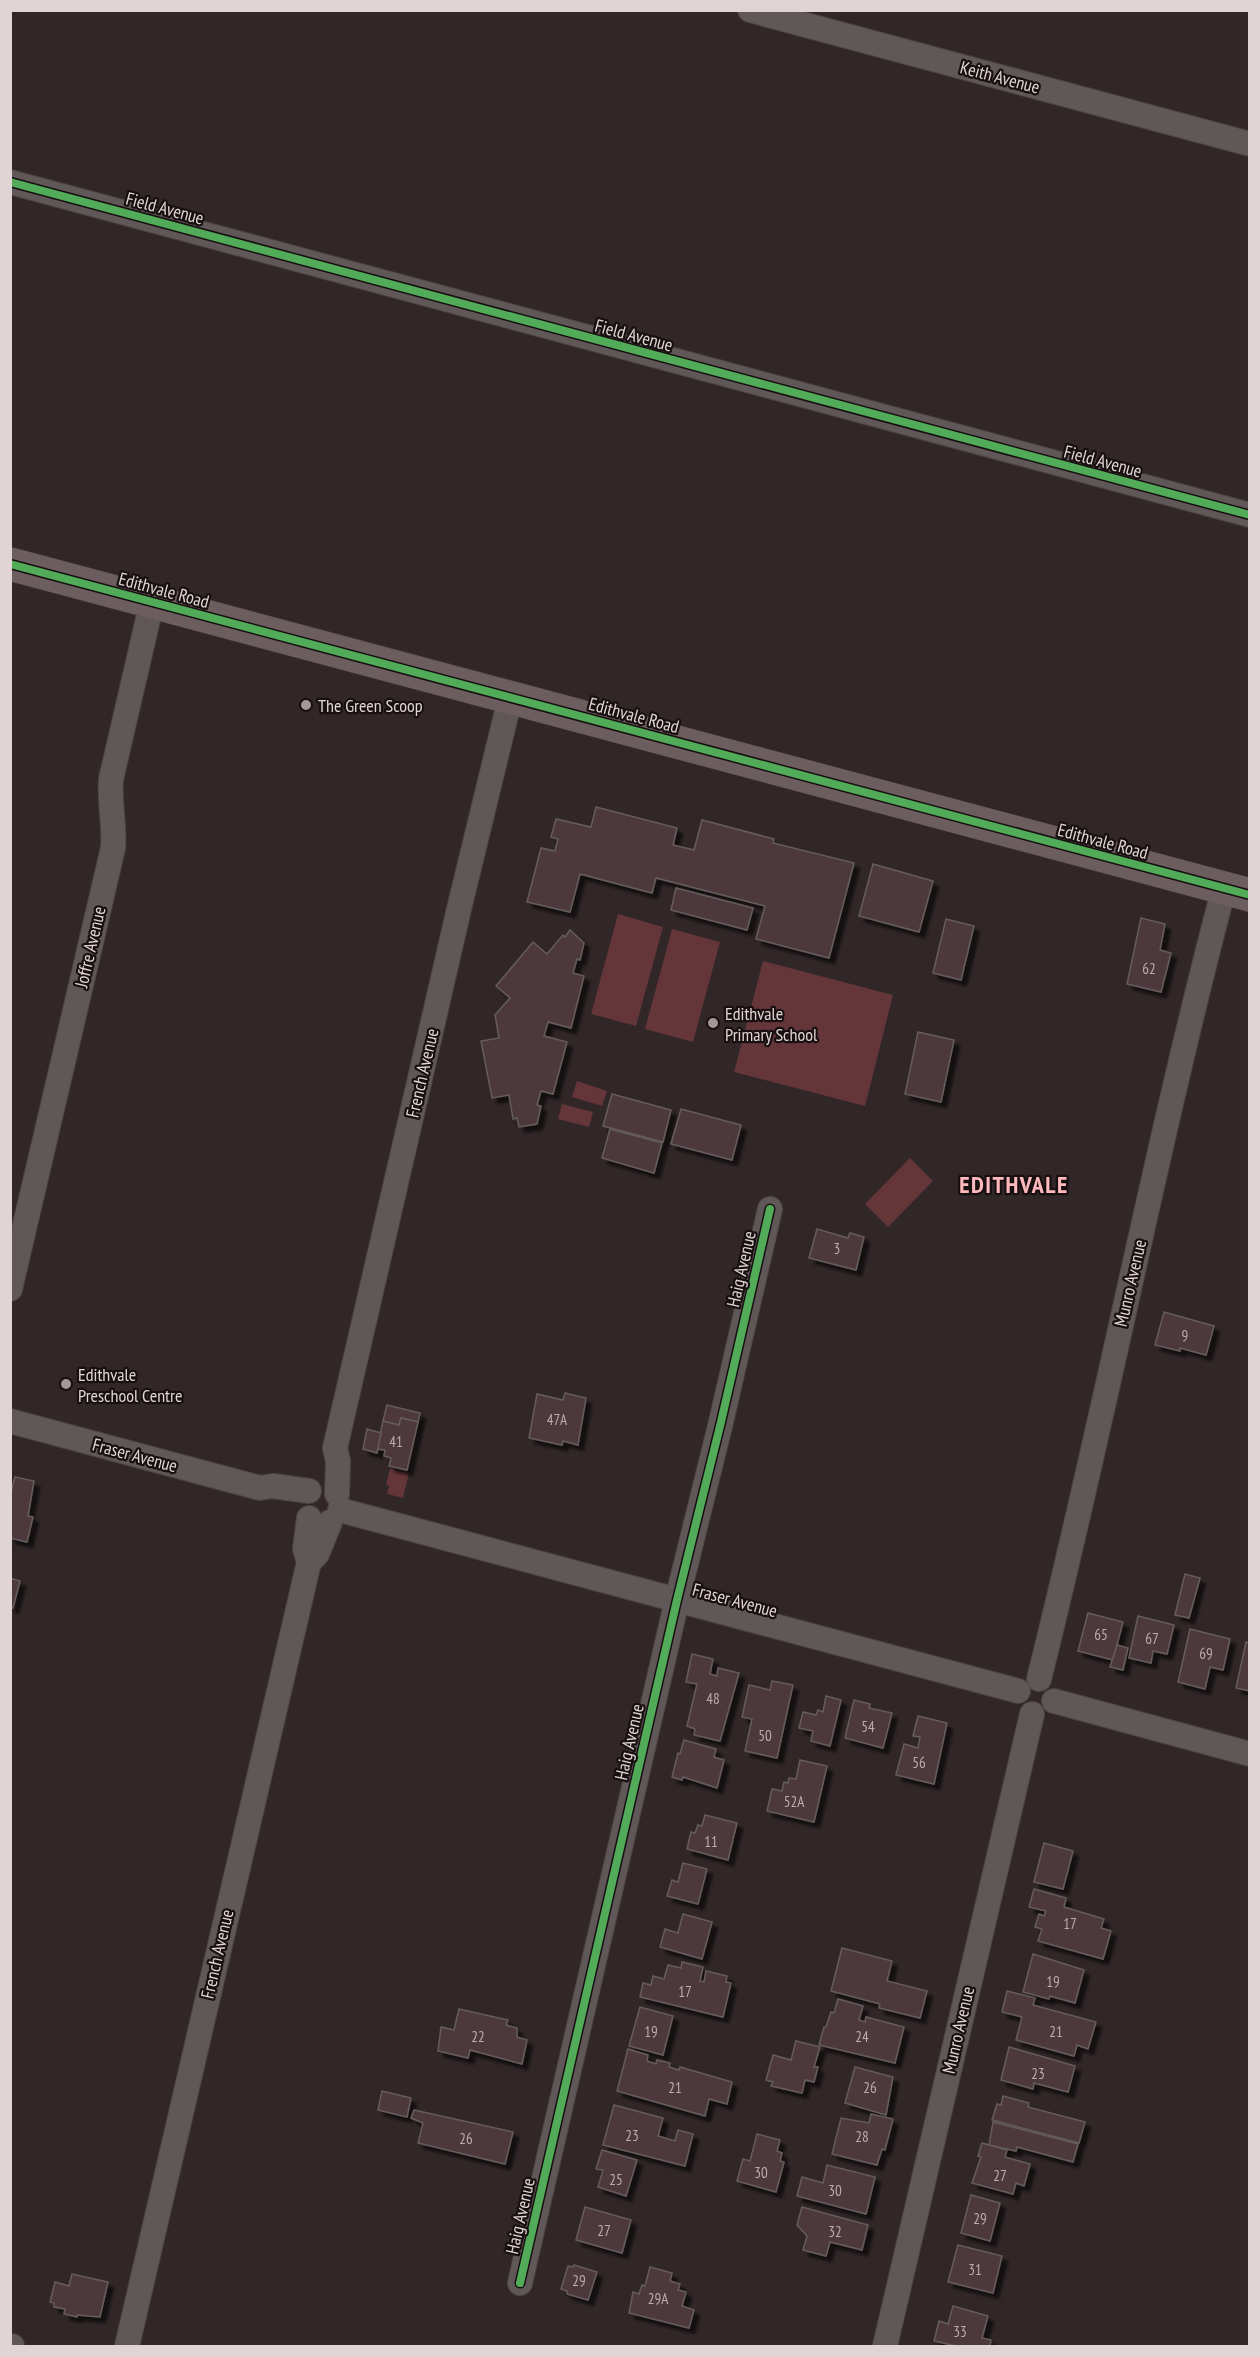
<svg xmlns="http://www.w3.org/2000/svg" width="1260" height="2357" font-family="'PT Sans Narrow',sans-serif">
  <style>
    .green { fill: #643539 }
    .building { fill: #4e393d; stroke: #655c5d; stroke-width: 1.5; filter: url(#shadow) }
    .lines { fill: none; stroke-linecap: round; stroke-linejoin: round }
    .minor-casing { stroke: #4d4444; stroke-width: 26 }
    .trunk-casing { stroke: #4d4444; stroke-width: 34 }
    .minor { stroke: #5f5758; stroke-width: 24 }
    .trunk { stroke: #6c5e5f; stroke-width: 33 }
    .cycleway-casing { stroke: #170f10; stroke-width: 11 }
    .cycleway { stroke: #51ab58; stroke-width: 8 }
    .poi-dot { fill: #a39798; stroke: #170f10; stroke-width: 2 }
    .labels { text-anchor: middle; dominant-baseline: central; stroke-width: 4.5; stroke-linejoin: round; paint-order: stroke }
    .number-label { font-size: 15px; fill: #bcadae }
    .street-label { font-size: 18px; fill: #e0d4d4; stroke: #170f10 }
    .poi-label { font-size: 18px; fill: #e0d4d4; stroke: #170f10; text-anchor: start }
    .district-label { font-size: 24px; font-weight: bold; letter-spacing: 1.5px; fill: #feb9bd; stroke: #170f10 }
  </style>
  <defs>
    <filter id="shadow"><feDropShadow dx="5.5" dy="5.5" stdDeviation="1.5" flood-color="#0009"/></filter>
  </defs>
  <rect width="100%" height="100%" fill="#312728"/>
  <g class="green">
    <path d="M618 914 663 927 636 1026 591 1014Z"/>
    <path d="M672 929 720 942 693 1042 645 1029Z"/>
    <path d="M763 961 893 995 865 1106 734 1072Z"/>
    <path d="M577 1081 607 1091 602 1106 572 1097Z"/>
    <path d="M562 1104 593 1112 589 1127 558 1119Z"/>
    <path d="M910 1158 933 1181 888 1227 865 1204Z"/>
    <path d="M390 1469 409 1473 403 1498 387 1494 389 1486 386 1485Z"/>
  </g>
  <g class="building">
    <path d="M596 807 677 828 673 845 694 850 702 820 774 839 773 843 854 863 829 958 756 939 765 906 656 878 652 893 580 874 570 912 527 902 541 848 555 851 558 839 551 837 556 819 591 827Z"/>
    <path d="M873 864 933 881 919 932 859 916Z"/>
    <path d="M676 888 753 908 747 930 671 910Z"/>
    <path d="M1141 918 1165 924 1160 950 1171 953 1161 992 1127 984Z"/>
    <path d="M946 919 974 926 961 980 933 973Z"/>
    <path d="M570 930 584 943 580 960 577 959 573 973 584 976 571 1028 548 1022 544 1036 567 1042 553 1094 541 1091 537 1105 541 1106 537 1124 519 1127 517 1118 513 1119 509 1095 492 1098 481 1041 499 1038 495 1015 510 998 496 986 533 942 547 954 563 935 565 937Z"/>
    <path d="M918 1032 954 1040 941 1102 905 1094Z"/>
    <path d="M612 1094 671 1110 663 1142 603 1126Z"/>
    <path d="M681 1109 741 1125 732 1160 671 1144Z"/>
    <path d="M610 1129 662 1143 654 1173 602 1158Z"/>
    <path d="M817 1229 848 1238 850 1233 864 1237 856 1270 809 1258Z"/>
    <path d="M1164 1312 1214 1326 1206 1355 1180 1348V1351L1155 1345Z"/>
    <path d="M565 1393 586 1398 578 1445 563 1441 562 1445 529 1438 537 1394 563 1400Z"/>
    <path d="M387 1405 420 1413 418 1422 401 1418 399 1425 383 1421Z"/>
    <path d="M401 1418 418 1422 407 1470 389 1466 391 1458 384 1456 385 1450 377 1449 383 1421 399 1425Z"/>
    <path d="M367 1429 381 1433 377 1453 363 1449Z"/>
    <path d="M15 1477 34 1481 28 1516 33 1517 27 1542 10 1538V1496Z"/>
    <path d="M1185 1574 1200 1578 1189 1618 1175 1615Z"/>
    <path d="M10 1578 20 1581 13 1608 10 1607Z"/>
    <path d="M1088 1613 1123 1622 1113 1660 1078 1651Z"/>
    <path d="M1138 1616 1174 1625 1167 1654 1153 1651 1151 1663 1129 1658Z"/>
    <path d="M1190 1629 1230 1639 1223 1670 1210 1667 1205 1689 1178 1682Z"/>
    <path d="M1246 1642 1250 1643V1691L1236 1688Z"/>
    <path d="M1117 1645 1128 1648 1123 1670 1110 1667Z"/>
    <path d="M692 1654 713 1659 710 1674 717 1676 718 1668 739 1673 720 1741 694 1735 695 1729 687 1726 697 1684 686 1682Z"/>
    <path d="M772 1681 793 1685 777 1758 745 1751 752 1719 742 1717 749 1685 770 1690Z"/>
    <path d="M826 1696 841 1700 830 1746 811 1741 813 1731 799 1728 803 1712 816 1715 818 1710 823 1712Z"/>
    <path d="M854 1700 870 1704 869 1708 892 1713 883 1748 845 1738Z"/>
    <path d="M918 1716 947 1723 934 1784 896 1775 904 1744 918 1748 920 1737 913 1736Z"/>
    <path d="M684 1740 716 1749 714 1757 724 1760 717 1788 683 1777 682 1780 672 1777 678 1753 680 1754Z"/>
    <path d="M800 1760 827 1766 814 1822 767 1811 772 1789 782 1791 784 1782 788 1783 789 1778 796 1779Z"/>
    <path d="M705 1815 737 1823 728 1860 687 1849 691 1832 695 1833 698 1825 702 1826Z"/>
    <path d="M1044 1843 1073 1851 1063 1889 1034 1882Z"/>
    <path d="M683 1863 707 1869 698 1904 667 1896 672 1880 678 1882Z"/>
    <path d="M1034 1889 1066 1898 1064 1907 1104 1919 1101 1928 1111 1931 1103 1959 1038 1941 1042 1929 1035 1927 1039 1914 1044 1916 1046 1911 1029 1907Z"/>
    <path d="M683 1914 712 1922 702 1959 660 1947 665 1929 678 1933Z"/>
    <path d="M842 1948 892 1961 887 1981 927 1991 920 2018 879 2008 880 2004 831 1991Z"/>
    <path d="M1033 1954 1084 1970 1075 2003 1050 1996 1049 1999 1023 1992Z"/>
    <path d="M682 1962 703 1967 700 1981 704 1982 706 1971 727 1976 726 1982 731 1983 723 2017 640 1997 643 1983 651 1985 653 1976 664 1979 668 1965 681 1968Z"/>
    <path d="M1007 1991 1035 1998 1033 2005 1096 2022 1088 2049 1077 2045 1074 2056 1016 2040 1022 2017 1002 2012Z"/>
    <path d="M838 1999 863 2006 859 2020 865 2022 866 2017 904 2027 895 2063 819 2045 824 2027H826L831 2012 834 2013Z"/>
    <path d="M640 2007 673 2016 663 2055 629 2046Z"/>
    <path d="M459 2009 508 2020 506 2025 517 2028V2037L527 2040 522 2064 470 2050 468 2058 438 2051 441 2027 454 2030Z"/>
    <path d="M796 2041 820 2047 814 2067H818L814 2082 805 2080 802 2093 771 2086 773 2082 766 2080 773 2055 791 2060Z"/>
    <path d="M1009 2047 1075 2066 1068 2092 1034 2083 1033 2089 1001 2080Z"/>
    <path d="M628 2049 648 2055 647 2061 656 2064 657 2060 670 2063 669 2067 679 2070 680 2067 732 2082 727 2104 709 2099 705 2116 617 2091Z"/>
    <path d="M855 2067 893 2077 886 2115 845 2103Z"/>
    <path d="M382 2091 411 2098 407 2117 378 2110Z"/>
    <path d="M1003 2096 1029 2103 1028 2107 1085 2122 1079 2143 992 2120 997 2104 1001 2105Z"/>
    <path d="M614 2105 663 2118 658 2136 675 2141 678 2130 693 2134 685 2166 603 2145Z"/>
    <path d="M414 2110 513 2132 505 2164 418 2143 423 2123 411 2118Z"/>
    <path d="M871 2114 893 2119 885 2150 882 2149 877 2165 832 2154 841 2118 869 2123Z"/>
    <path d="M993 2122 1078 2144 1073 2162 1017 2147 1016 2151 989 2145Z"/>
    <path d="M757 2134 780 2140 777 2151 782 2153 780 2161 784 2162 776 2192 737 2181 743 2159 750 2161Z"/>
    <path d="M982 2143 1007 2150 1005 2157 1030 2164 1024 2186 1016 2183 1013 2194 972 2183 981 2157 978 2156Z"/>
    <path d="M602 2150 637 2160 626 2196 598 2187 603 2170 596 2169Z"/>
    <path d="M827 2165 875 2177 866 2214 797 2196 802 2177 823 2183Z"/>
    <path d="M971 2195 1000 2203 990 2241 961 2233Z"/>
    <path d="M585 2207 631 2220 622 2253 576 2240Z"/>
    <path d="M802 2207 868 2225 862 2250 830 2242 826 2256 803 2250 807 2236 797 2225Z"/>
    <path d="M958 2245 1002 2256 993 2293 948 2282Z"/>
    <path d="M574 2265 597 2272 588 2300 567 2294V2291L561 2289 568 2266 573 2267Z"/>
    <path d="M650 2267 672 2273 670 2281 680 2284 678 2290 686 2292 682 2306 694 2310 689 2328 629 2313 633 2292 639 2294 642 2285 645 2286Z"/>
    <path d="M72 2274 108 2282 100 2317 77 2315V2317L64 2314 65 2309 54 2307V2303L50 2302 55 2282 69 2286Z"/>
    <path d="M953 2306 988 2316 982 2338 991 2340 990 2346H956L934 2341 939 2321 948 2324Z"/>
  </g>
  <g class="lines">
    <g class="minor-casing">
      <g id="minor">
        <path d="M750 10 1250 144"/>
        <path d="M10 182 1250 515"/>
        <path d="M10 1289 113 848C115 824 109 802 111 779L152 602"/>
        <path d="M10 1421 260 1488 273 1486 309 1491"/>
        <path d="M337 1494 338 1461 335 1448 459 909 510 699"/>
        <path d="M340 1510 1018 1691"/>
        <path d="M309 1562 317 1554 330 1522"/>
        <path d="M1039 1679C1105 1416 1155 1150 1224 888"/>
        <path d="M1054 1701 1250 1754"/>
        <path d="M520 2283 677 1600 721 1422 770 1209"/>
        <path d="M10 2346H12"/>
        <path d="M127 2346 309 1562 305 1549 309 1518"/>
        <path d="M885 2346 1032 1714"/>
      </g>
    </g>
    <g class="trunk-casing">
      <path id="trunk" d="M10 564 1250 895"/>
    </g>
    <use href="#minor" class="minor"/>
    <use href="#trunk" class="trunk"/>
    <g class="cycleway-casing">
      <g id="cycleway">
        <path d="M10 182 1250 515"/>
        <path d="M10 564 1250 895"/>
        <path d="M520 2283 677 1600 721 1422 770 1209"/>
      </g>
    </g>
    <use href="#cycleway" class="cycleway"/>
  </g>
  <g class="poi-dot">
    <circle cx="306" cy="705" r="6"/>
    <circle cx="713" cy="1023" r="6"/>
    <circle cx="66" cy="1384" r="6"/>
  </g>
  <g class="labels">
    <g class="number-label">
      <text x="1149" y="968">62</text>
      <text x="837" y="1248">3</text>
      <text x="1185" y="1335">9</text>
      <text x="557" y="1419">47A</text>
      <text x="396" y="1441">41</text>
      <text x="1101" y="1634">65</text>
      <text x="1152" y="1638">67</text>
      <text x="1206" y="1653">69</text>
      <text x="713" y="1698">48</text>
      <text x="868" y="1726">54</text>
      <text x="765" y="1735">50</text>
      <text x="919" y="1762">56</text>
      <text x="794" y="1801">52A</text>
      <text x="711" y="1841">11</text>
      <text x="1070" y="1923">17</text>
      <text x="1053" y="1981">19</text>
      <text x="685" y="1991">17</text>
      <text x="651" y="2031">19</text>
      <text x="1056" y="2031">21</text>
      <text x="478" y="2036">22</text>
      <text x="862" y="2036">24</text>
      <text x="1038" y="2073">23</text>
      <text x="675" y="2087">21</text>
      <text x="870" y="2087">26</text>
      <text x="632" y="2135">23</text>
      <text x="862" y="2136">28</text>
      <text x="466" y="2138">26</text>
      <text x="761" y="2172">30</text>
      <text x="1000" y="2175">27</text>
      <text x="616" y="2179">25</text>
      <text x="835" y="2190">30</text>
      <text x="980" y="2218">29</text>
      <text x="604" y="2230">27</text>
      <text x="835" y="2231">32</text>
      <text x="975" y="2269">31</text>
      <text x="579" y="2280">29</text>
      <text x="658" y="2298">29A</text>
      <text x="960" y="2331">33</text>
    </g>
    <g class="street-label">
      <text transform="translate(1000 77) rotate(15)">Keith Avenue</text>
      <text transform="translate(165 208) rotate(15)">Field Avenue</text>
      <text transform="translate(634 335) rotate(15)">Field Avenue</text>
      <text transform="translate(1103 461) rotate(15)">Field Avenue</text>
      <text transform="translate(164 590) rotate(15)">Edithvale Road</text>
      <text transform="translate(634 715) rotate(15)">Edithvale Road</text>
      <text transform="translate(1103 841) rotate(15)">Edithvale Road</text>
      <text transform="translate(90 947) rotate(-77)">Joffre Avenue</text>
      <text transform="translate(422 1073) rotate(-77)">French Avenue</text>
      <text transform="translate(741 1269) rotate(-77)">Haig Avenue</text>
      <text transform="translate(1130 1283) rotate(-77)">Munro Avenue</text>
      <text transform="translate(135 1455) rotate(15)">Fraser Avenue</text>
      <text transform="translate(735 1600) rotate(15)">Fraser Avenue</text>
      <text transform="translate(629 1742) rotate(-77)">Haig Avenue</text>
      <text transform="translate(217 1954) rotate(-77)">French Avenue</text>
      <text transform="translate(958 2030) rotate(-77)">Munro Avenue</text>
      <text transform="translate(520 2216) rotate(-77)">Haig Avenue</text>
    </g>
    <g class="poi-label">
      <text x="318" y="705">The Green Scoop</text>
      <text x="725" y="1013">Edithvale<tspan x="725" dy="21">Primary School</tspan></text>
      <text x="78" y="1374">Edithvale<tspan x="78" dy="21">Preschool Centre</tspan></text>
    </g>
    <g class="district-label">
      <text x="1014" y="1184">EDITHVALE</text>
    </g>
  </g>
  <rect width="1260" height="2357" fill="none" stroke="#e0d4d4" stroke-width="24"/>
</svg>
